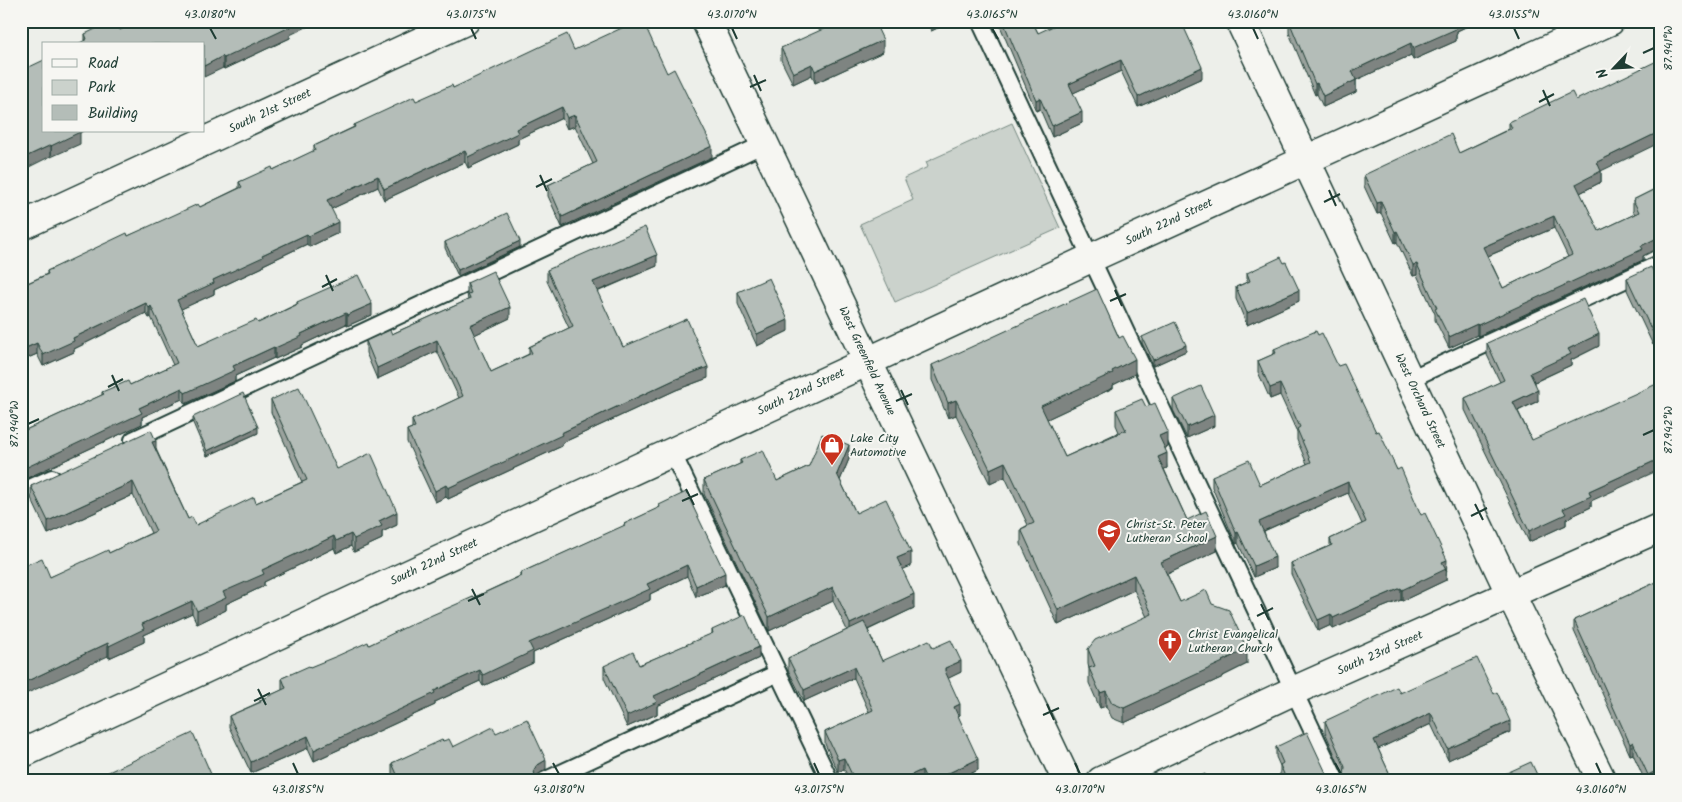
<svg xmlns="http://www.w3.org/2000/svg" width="1682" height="802" font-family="Kalam,sans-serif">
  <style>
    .green { fill: #cbd2cc; stroke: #758880 }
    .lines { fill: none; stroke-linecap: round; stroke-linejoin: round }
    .lane-casing { stroke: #1f3d34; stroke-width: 20 }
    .street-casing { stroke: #1f3d34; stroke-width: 31 }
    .secondary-casing { stroke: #1f3d34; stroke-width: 31 }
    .lane { stroke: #f6f6f2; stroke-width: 16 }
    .street { stroke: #f6f6f2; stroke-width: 28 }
    .secondary { stroke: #f6f6f2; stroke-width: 28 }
    .wall { fill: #9ba39e; stroke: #1f3d34; fill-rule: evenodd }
    .shaded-wall { fill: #7e8481; stroke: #1f3d34 }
    .building { fill: #b4bdb8; stroke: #1f3d34; fill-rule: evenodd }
    .ticks { fill: none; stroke: #1f3d34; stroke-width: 2 }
    .labels { text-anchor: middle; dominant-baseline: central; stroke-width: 4; stroke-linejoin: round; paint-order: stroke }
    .street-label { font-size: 12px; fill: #1f3d34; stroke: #f6f6f2 }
    .poi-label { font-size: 12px; fill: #1f3d34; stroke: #f6f6f2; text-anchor: start }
    .neatline { fill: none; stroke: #1f3d34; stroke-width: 2 }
    .ticks-label { font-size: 12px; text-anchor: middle; fill: #1f3d34 }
  </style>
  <rect width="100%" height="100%" fill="#edefea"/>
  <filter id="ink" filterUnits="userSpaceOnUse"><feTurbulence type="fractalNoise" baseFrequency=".02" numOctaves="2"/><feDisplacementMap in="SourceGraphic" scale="10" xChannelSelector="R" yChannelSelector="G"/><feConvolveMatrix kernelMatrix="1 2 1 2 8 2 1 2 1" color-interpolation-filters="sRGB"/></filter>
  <g filter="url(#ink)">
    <path class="green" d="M1012 123 1060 228 895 302 860 224 913 200 904 178 928 167 926 162Z"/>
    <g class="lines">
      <g class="lane-casing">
        <g id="lane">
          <path d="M980 21 1336 781"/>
          <path d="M1410 379 1661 263"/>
          <path d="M133 440 764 144"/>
          <path d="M672 452 830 781"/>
          <path d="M21 492 52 478"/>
          <path d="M544 781 778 673"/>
        </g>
      </g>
      <g class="street-casing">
        <g id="street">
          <path d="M1240 21 1511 595 1602 781"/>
          <path d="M21 226 465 21"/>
          <path d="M21 754 1091 258 1610 21"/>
          <path d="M1101 781 1293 691 1661 527"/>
        </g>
      </g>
      <g class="secondary-casing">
        <path id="secondary" d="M706 21 1067 781"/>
      </g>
      <use href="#lane" class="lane"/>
      <use href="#street" class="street"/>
      <use href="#secondary" class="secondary"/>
    </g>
    <g class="wall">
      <path d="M927 21H953L931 31Z"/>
      <path d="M998 21H1032L1038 33 1202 78 1138 107 1121 71 1073 93 1082 123 1052 137 1040 109 1036 111Z"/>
      <path d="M1289 21 1331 27 1344 21H1478L1457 31V34L1456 35V41L1413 60 1411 55 1356 80V92L1323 107 1317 94 1315 95 1289 33Z"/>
      <path d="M120 30 290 35V38L224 69 204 44 85 41V34Z"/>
      <path d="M781 48 883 52 815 83 812 75 793 84 781 60Z"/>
      <path d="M574 50 667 73 712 157 562 227 548 196V185L593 164 575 126 567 129 562 118 518 139V144L468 168 465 162 384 200 378 187 331 209 338 233 309 247 307 244 263 265V267L214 290V294L181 309 198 346 258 323 297 304V302L372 315 347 326 346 324 302 345V347L275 359 274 358 235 376V381L185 404 182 399 142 417V424L23 480 21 477V432L102 395V392L130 385 173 365 151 317 149 318 146 313 74 349V352L43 366 37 354 21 361V286L47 274V271L128 236 200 207 239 188V182L273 170 314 151V146L354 127V125L453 88Z"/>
      <path d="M1509 122 1601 171V182L1580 193 1599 231 1635 214 1633 211V200L1661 186V247L1643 256V260L1478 336 1477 335 1449 348 1435 320V314L1417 275 1413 276 1397 242 1395 243 1381 213 1377 214 1364 186V175L1459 153 1509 129ZM1554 228 1568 257 1503 288 1488 256Z"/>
      <path d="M445 242 520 247 458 276 445 248Z"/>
      <path d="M657 266 597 292 623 347 708 378 676 390 562 443V446L448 499 446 497 435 502 407 442V430L412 428V420L459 398 437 351 377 379 366 353V341L392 334 468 300 467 294V283L510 318 474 335 491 372 529 354V347L569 328 547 281V270Z"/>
      <path d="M1247 273 1299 301 1247 325 1236 299V287L1247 282Z"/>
      <path d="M1627 278 1661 287 1653 345 1627 290Z"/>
      <path d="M738 292 788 331 757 346 738 304Z"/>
      <path d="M1142 337 1186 351 1153 366 1142 343Z"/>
      <path d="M1487 343 1599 346 1571 360V365L1535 382 1538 401 1518 411 1532 440 1591 501V507L1566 519V525L1529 542 1465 410V398L1500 382 1487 355Z"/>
      <path d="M1274 349 1338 366 1376 432 1397 470 1447 571 1446 572V580L1402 601 1401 600 1366 614 1333 629 1331 625 1318 631 1291 574V563L1330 546V539L1362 524 1348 493 1264 531 1275 568 1254 577 1238 543 1236 544 1212 487V476L1260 485 1307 464 1297 440V432L1280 395 1270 399 1258 372V361L1274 354Z"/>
      <path d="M932 365 1135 374 1113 385V388L1047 419 1065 457 1119 432 1116 425V410L1146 407 1168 447 1165 448 1167 468 1164 469 1187 520 1217 551 1167 574 1180 602 1212 604 1247 664 1223 676V677L1124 723 1112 718 1106 706 1100 708 1089 683V669L1088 664V649L1147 617 1134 590 1058 625 1021 544V529L1028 525 1005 477 990 484 956 415 948 418 932 380Z"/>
      <path d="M1173 399 1214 426 1187 438 1173 410Z"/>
      <path d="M271 400 337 469 397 525 382 532V539L354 552 351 546 336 553 334 548 264 582V586L226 604V610L197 624 192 613 144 635V642L109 658 50 577 109 553 151 533 133 495 48 534 31 498V486L156 449 188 519 196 525 256 503 302 482 271 412Z"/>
      <path d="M193 417 258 433 207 456 193 423Z"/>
      <path d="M849 459 840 480 856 513 911 566 902 569 914 608 868 630 882 661 933 648 961 672 948 678 960 715 958 716 978 770 956 781H850L844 769 838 772 825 744V732L869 712 854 678 804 701 788 670V658L847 630 833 601 769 631 704 494V480L740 464V460L777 481 809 466Z"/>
      <path d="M659 505 725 585 696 597 687 576 650 594V600L533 653V663L483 686 480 681 435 702V705L314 761 308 748 251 773 229 727V716L260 702V700L282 690V678L369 645 473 598 520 576V573L624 526V524L659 508Z"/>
      <path d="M1661 580V781H1645L1633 754 1630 755 1574 631V620Z"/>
      <path d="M712 630 759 658 657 706V714L627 727 604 678V666L639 665 712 634Z"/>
      <path d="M1400 693 1510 732 1448 760 1431 724 1378 749 1393 781H1282L1280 776V766L1276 757V747L1327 775 1335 780 1340 779 1344 776 1325 732V721Z"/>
      <path d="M496 733 546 769 536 776H535L539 780 541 781H395L392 773V763L443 741 453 747Z"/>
    </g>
    <g class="shaded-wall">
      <path d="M294 21H319L290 35V38L224 69V58Z"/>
      <path d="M931 21H953L931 31Z"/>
      <path d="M1456 21H1478L1457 31V34L1456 35V41L1413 60V48L1453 24Z"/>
      <path d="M883 40V52L815 83V71Z"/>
      <path d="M1411 43V55L1352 82V71Z"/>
      <path d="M223 56V68L204 77V66Z"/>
      <path d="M1121 60V71L1069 95V84Z"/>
      <path d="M812 64V75L793 84V73Z"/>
      <path d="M1202 67V78L1138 107V97Z"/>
      <path d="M1356 80V92L1323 107V96Z"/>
      <path d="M1317 83V94L1315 95V84Z"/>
      <path d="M1040 98V109L1036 111V100Z"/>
      <path d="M562 107V118L518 139V144L468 168V157L516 129Z"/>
      <path d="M1082 112V123L1052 137V126Z"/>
      <path d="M575 115V126L567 129V118Z"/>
      <path d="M76 131H83L80 133V144L51 157V146Z"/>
      <path d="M1661 131V142L1601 171V182L1576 195V184L1597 162Z"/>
      <path d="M51 145V156L21 171V159Z"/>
      <path d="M712 146V157L562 227V217Z"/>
      <path d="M465 151V162L384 200V189Z"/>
      <path d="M378 176V187L327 211V200Z"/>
      <path d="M1381 202V213L1377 214V203Z"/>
      <path d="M1554 216V228L1483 258V247Z"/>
      <path d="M338 222V233L309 247V236Z"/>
      <path d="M1397 231V242L1395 243V232Z"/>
      <path d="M307 234V244L263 265V267L214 290V294L177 311V300L213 280 262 255Z"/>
      <path d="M1661 236V247L1643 256V260L1478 336V325Z"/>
      <path d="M520 241V247L458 276V270Z"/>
      <path d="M657 255V266L593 293V282Z"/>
      <path d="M1417 264V275L1413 276V265Z"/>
      <path d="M1299 290V301L1247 325V313Z"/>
      <path d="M146 303V313L74 349V352L43 366V355L73 338Z"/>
      <path d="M372 304V315L347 326V315Z"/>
      <path d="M151 306V317L149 318V308Z"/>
      <path d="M510 307V318L470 337V325Z"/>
      <path d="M346 313V324L302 345V347L275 359V348L301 334Z"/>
      <path d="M788 320V331L757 346V334Z"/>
      <path d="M1477 324V335L1449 348V337Z"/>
      <path d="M1661 329V341L1653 345V333Z"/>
      <path d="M1599 334V346L1571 360V365L1530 384V373L1568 349Z"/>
      <path d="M437 340V351L377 379V368Z"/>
      <path d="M37 343V354L21 361V350Z"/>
      <path d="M1186 345V351L1153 366V360Z"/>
      <path d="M274 347V358L235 376V381L185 404V393L233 366Z"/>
      <path d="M1135 359V374L1113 385V388L1041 422V406Z"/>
      <path d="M708 367V378L676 390 562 443V446L448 499V488L561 433 676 379Z"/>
      <path d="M1280 384V395L1270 399V388Z"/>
      <path d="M182 388V399L142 417V424L23 480V469L139 408Z"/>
      <path d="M1538 390V401L1513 413V402Z"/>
      <path d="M956 400V415L948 418V403Z"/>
      <path d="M1214 415V426L1187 438V427Z"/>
      <path d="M258 427V433L207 456V451Z"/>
      <path d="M1168 432V447L1159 451V436Z"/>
      <path d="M156 441V453L152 442Z"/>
      <path d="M849 445V459L837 488V474Z"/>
      <path d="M1167 453V468L1158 472V457Z"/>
      <path d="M1661 458V469L1591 501V507L1566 519V525L1529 542V531L1589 491Z"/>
      <path d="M1005 462V477L990 484V469Z"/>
      <path d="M133 482V495L48 534V521Z"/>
      <path d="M1348 482V493L1259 533V522Z"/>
      <path d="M446 485V497L435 502V491Z"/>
      <path d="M397 512V525L382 532V539L354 552V539L379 521Z"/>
      <path d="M1238 532V543L1236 544V533Z"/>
      <path d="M351 534V546L336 553V541Z"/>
      <path d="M334 536V548L264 582V586L226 604V610L197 624V611L223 592 262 570Z"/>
      <path d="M1217 536V551L1161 577V562Z"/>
      <path d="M911 552V566L897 572V558Z"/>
      <path d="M1275 557V568L1254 577V566Z"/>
      <path d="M1447 560 1446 580 1402 601V590L1442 562Z"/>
      <path d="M687 565V576L650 594V600L533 653V663L483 686V675L529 643 647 584Z"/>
      <path d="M725 573V585L696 597V586Z"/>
      <path d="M1134 575V590L1058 625V610Z"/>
      <path d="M833 587V601L769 631V617Z"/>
      <path d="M1401 588V600L1366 614 1333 629V618L1366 603Z"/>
      <path d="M914 594V608L850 638V624Z"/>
      <path d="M192 601V613L144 635V642L109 658V646L142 624Z"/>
      <path d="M1331 614V625L1318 631V620Z"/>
      <path d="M108 643V656L21 696V684Z"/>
      <path d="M759 647V658L657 706V714L627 727V716L654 696Z"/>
      <path d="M1247 649V664L1223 676V677L1124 723V708Z"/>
      <path d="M1661 651V662L1656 664V653Z"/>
      <path d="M961 661V672L945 680V668Z"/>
      <path d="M854 667V678L804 701V690Z"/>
      <path d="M480 670V681L435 702V705L314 761V750L434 691Z"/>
      <path d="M1106 691V706L1100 708V693Z"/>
      <path d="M960 704V715L954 718V707Z"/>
      <path d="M1431 713V724L1374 751V740Z"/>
      <path d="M1510 721V732L1448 760V749Z"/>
      <path d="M308 736V748L251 773V762Z"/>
      <path d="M1633 742V754L1630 755V744Z"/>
      <path d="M844 758V769L838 772V760Z"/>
      <path d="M978 759V770L956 781H932Z"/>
      <path d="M546 760V769L536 776 534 781V771L536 766Z"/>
      <path d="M922 770V781H898Z"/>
      <path d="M1654 772V781H1648V775Z"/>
      <path d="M497 777V781H489Z"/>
      <path d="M1353 777V781H1345Z"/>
    </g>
    <g class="building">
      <path d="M112 21H116L120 30 138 21H294L288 24 290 27 224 58 223 56 204 66V44H78L87 39 85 34Z"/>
      <path d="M637 21H643L667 73 674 69 712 146 562 217 548 185 597 162 575 115 567 118 562 107 516 129 518 133 468 157 465 151 384 189 378 176 327 200 338 222 309 236 307 234 262 255 263 257 213 280 214 283 177 300 198 346 256 320 258 323 298 304 297 302 358 275 372 304 347 315 346 313 301 334 302 336 275 348 274 347 233 366 235 370 185 393 182 388 139 408 142 413 23 469 21 466V432L104 394 102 392 128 381 130 385 177 363 151 306 149 308 146 303 73 338 74 341 43 355 37 343 21 350V286L48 274 47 271 127 233 128 236 198 204 200 207 242 187 239 182 272 167 273 170 315 150 314 146 355 127 354 125 414 97 416 101 452 85 453 88 567 34 574 50Z"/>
      <path d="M841 21H874L883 40 815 71 812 64 793 73 781 48Z"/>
      <path d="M1003 21H1032L1038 33 1064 21H1181L1202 67 1138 97 1121 60 1069 84 1082 112 1052 126 1040 98 1036 100Z"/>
      <path d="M1289 21H1329L1331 27 1344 21H1457V22L1453 24 1456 29 1413 48 1411 43 1352 71 1356 80 1323 96 1317 83 1315 84Z"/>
      <path d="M1661 59V131L1597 162 1601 171 1576 184 1599 231 1639 212 1633 200 1661 186V236L1641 246 1643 249 1478 325 1477 324 1449 337 1435 309 1437 308 1417 264 1413 265 1397 231 1395 232 1381 202 1377 203 1364 175 1451 134 1459 153 1512 128 1509 122 1572 92 1576 100ZM1554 216 1572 255 1503 288 1483 247Z"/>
      <path d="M44 60V131H80V132L51 146V145L21 159V71Z"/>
      <path d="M507 213 520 241 458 270 445 242Z"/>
      <path d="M645 227 657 255 593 282 623 347 687 319 708 367 676 379 561 433 562 435 448 488 446 485 435 491 407 430 415 427 412 420 463 396 437 340 377 368 366 341 390 330 392 334 470 299 468 294 471 293 467 283 493 271 510 307 470 325 491 372 532 353 529 347 573 326 547 270Z"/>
      <path d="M1281 257 1284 263 1286 262 1299 290 1247 313 1236 287 1250 281 1247 273Z"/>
      <path d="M1651 267 1661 287V329L1653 333 1627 278Z"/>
      <path d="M769 278 788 320 757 334 738 292Z"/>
      <path d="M1097 289 1119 338 1123 336 1135 359 1112 371 1113 373 1041 406 1065 457 1126 430 1116 410 1142 399 1146 407 1155 403 1168 432 1159 436 1167 453 1158 457 1187 520 1206 511 1217 536 1161 562 1180 602 1206 590 1212 604 1229 610 1247 649 1222 661 1223 662 1124 708 1112 703 1106 691 1100 693 1089 668 1095 666 1088 649 1095 640 1152 614 1134 575 1058 610 1021 529 1034 523 1005 462 990 469 956 400 948 403 932 365Z"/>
      <path d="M1583 299 1599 334 1568 349 1571 354 1530 373 1538 390 1513 402 1532 440 1661 382V458L1589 491 1591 496 1563 509 1566 514 1529 531 1465 398 1504 380 1487 343Z"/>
      <path d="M1175 322 1186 345 1153 360 1142 337Z"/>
      <path d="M1316 331 1318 335 1322 333 1338 366 1344 364 1376 432 1379 431 1397 470 1401 468 1421 515 1425 513 1447 560 1442 562 1446 569 1402 590 1401 588 1366 603 1333 618 1331 614 1318 620 1291 563 1332 545 1330 539 1366 522 1348 482 1259 522 1275 557 1254 566 1238 532 1236 533 1212 476 1249 460 1260 485 1311 462 1297 429 1300 427 1280 384 1270 388 1258 361 1276 353 1274 349Z"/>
      <path d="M1201 386 1214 415 1187 427 1173 399Z"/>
      <path d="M299 387 337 469 371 453 397 512 379 521 382 526 354 539 351 534 336 541 334 536 292 556 262 570 264 574 223 592 226 598 197 611 192 601 142 624 144 629 109 646 108 643 21 684V567L42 558 50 577 108 550 109 553 156 531 133 482 48 521 31 486 151 430 156 441 152 442 188 519 192 517 196 525 254 497 256 503 307 480 271 400Z"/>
      <path d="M243 393 258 427 207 451 193 417Z"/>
      <path d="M822 434 849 445 837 474 856 513 886 499 911 552 897 558 914 594 850 624 833 587 769 617 704 480 742 463 740 460 763 450 777 481 809 466Z"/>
      <path d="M686 492 725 573 696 586 687 565 647 584 650 589 529 643 533 651 483 675 480 670 434 691 435 693 314 750 308 736 251 762 229 716 261 702 260 700 286 688 282 678 309 666 310 667 337 656 368 642 369 645 414 623 473 597V598L521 576 520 573 625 525 624 524 660 507 659 505Z"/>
      <path d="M1661 580V651L1656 653 1661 663V781H1658L1654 772 1648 775 1633 742 1630 744 1574 620Z"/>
      <path d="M745 615 759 647 654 696 657 702 627 716 604 666 633 652 639 665 713 633 712 630Z"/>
      <path d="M864 622 882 661 929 640 933 648 951 640 961 661 945 668V671L960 704 954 707 978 759 932 781H927L922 770 898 781H855L844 758 838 760 825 732 873 710 854 667 804 690 788 658Z"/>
      <path d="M1477 658 1494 694 1497 692 1510 721 1448 749 1431 713 1374 740 1393 781H1355L1353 777 1345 781H1287L1280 765 1283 763 1276 747 1307 732 1327 775 1335 780 1340 779 1344 776 1345 767 1325 721 1397 687 1400 693Z"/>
      <path d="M527 719 546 760 536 766 534 771 535 776 539 780 541 781H498L497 777 489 781H400L392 763 442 740 443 741 449 739 453 747 493 727 496 733Z"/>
      <path d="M193 733 214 781H89Z"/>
      <path d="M1531 762 1540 781H1489Z"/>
      <path d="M1205 774 1208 781H1190Z"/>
      <path d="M86 776 88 781H76Z"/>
      <path d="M1413 776 1415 781H1403Z"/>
      <path d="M555 778 556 781H546Z"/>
      <path d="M570 778 571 781H563Z"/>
      <path d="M798 778 799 781H792Z"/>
    </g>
  </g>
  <path class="ticks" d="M210 28 216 39M471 28 476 39M732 28 737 39M992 28 998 39M1253 28 1258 39M1514 28 1519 39M1643 53 1654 48M754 75 761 91M750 87 766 80M1543 90 1550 106M1539 102 1554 94M540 175 547 191M536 187 552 179M1329 190 1336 206M1324 202 1340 194M326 275 333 291M322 287 337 279M1115 290 1122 306M1110 301 1126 294M112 375 119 391M108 387 123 379M901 390 908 405M896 401 912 394M28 424 39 419M1643 435 1654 430M686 489 694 505M682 501 698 494M1475 504 1483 520M1471 516 1487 508M472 589 480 605M468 601 484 594M1261 604 1269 620M1257 616 1273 608M258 689 266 705M254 701 270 693M1047 704 1054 720M1043 715 1059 708M293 763 298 774M553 763 559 774M814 763 819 774M1075 763 1080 774M1335 763 1341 774M1596 763 1601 774"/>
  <defs>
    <g id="shop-pin" transform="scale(1.25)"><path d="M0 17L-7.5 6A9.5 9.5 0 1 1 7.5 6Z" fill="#c8321e" stroke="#f6f6f2"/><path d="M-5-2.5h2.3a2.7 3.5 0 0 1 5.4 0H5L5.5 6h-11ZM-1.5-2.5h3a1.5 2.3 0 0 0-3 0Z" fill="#fff"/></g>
    <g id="school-pin" transform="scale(1.25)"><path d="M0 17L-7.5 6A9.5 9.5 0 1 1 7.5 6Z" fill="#c8321e" stroke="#f6f6f2"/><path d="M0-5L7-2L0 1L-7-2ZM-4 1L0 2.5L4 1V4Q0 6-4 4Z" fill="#fff"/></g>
    <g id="church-pin" transform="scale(1.25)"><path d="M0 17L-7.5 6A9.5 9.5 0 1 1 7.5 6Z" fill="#c8321e" stroke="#f6f6f2"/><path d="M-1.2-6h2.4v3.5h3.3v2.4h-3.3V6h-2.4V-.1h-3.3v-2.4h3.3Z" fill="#fff"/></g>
  </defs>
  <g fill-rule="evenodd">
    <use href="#shop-pin" x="832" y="445"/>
    <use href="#school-pin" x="1109" y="531"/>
    <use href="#church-pin" x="1170" y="641"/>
  </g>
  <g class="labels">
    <g class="street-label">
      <text transform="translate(270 111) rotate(-25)">South 21st Street</text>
      <text transform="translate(1169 222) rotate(-25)">South 22nd Street</text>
      <text transform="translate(867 361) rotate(65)">West Greenfield Avenue</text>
      <text transform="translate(801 392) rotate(-25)">South 22nd Street</text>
      <text transform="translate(1420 401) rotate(65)">West Orchard Street</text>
      <text transform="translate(434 562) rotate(-25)">South 22nd Street</text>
      <text transform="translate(1380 653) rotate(-24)">South 23rd Street</text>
    </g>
    <g class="poi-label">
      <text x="850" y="438">Lake City<tspan x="850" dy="14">Automotive</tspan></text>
      <text x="1126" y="524">Christ-St. Peter<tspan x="1126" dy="14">Lutheran School</tspan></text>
      <text x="1188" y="634">Christ Evangelical<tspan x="1188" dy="14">Lutheran Church</tspan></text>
    </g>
  </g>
  <rect width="1682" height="802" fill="none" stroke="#f6f6f2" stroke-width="55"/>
  <rect x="42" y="42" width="162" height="90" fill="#f6f6f2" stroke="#a0aca6"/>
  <rect x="52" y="59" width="25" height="8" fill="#f6f6f2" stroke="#a0aca6"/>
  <text x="88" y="68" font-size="15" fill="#1f3d34">Road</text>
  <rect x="52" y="80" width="25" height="15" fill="#cbd2cc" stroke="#a0aca6"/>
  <text x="88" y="92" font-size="15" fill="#1f3d34">Park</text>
  <rect x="52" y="105" width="25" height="15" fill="#b4bdb8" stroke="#a0aca6"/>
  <text x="88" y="118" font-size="15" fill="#1f3d34">Building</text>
  <g transform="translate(1614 68) rotate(245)" stroke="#f6f6f2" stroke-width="4" paint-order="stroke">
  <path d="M0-4L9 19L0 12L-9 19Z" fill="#1f3d34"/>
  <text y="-8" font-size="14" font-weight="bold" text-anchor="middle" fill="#1f3d34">N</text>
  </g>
  <rect x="28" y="28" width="1626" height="746" class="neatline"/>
  <g class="ticks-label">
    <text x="210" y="18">43.0180°N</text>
    <text x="471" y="18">43.0175°N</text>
    <text x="732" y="18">43.0170°N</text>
    <text x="992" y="18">43.0165°N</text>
    <text x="1253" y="18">43.0160°N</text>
    <text x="1514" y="18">43.0155°N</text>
    <text transform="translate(1668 48) rotate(-90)" y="4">87.941°W</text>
    <text transform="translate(14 424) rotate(-90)" y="4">87.940°W</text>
    <text transform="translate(1668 430) rotate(-90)" y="4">87.942°W</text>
    <text x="298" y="793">43.0185°N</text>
    <text x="559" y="793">43.0180°N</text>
    <text x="819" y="793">43.0175°N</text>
    <text x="1080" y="793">43.0170°N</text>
    <text x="1341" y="793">43.0165°N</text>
    <text x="1601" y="793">43.0160°N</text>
  </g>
</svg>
